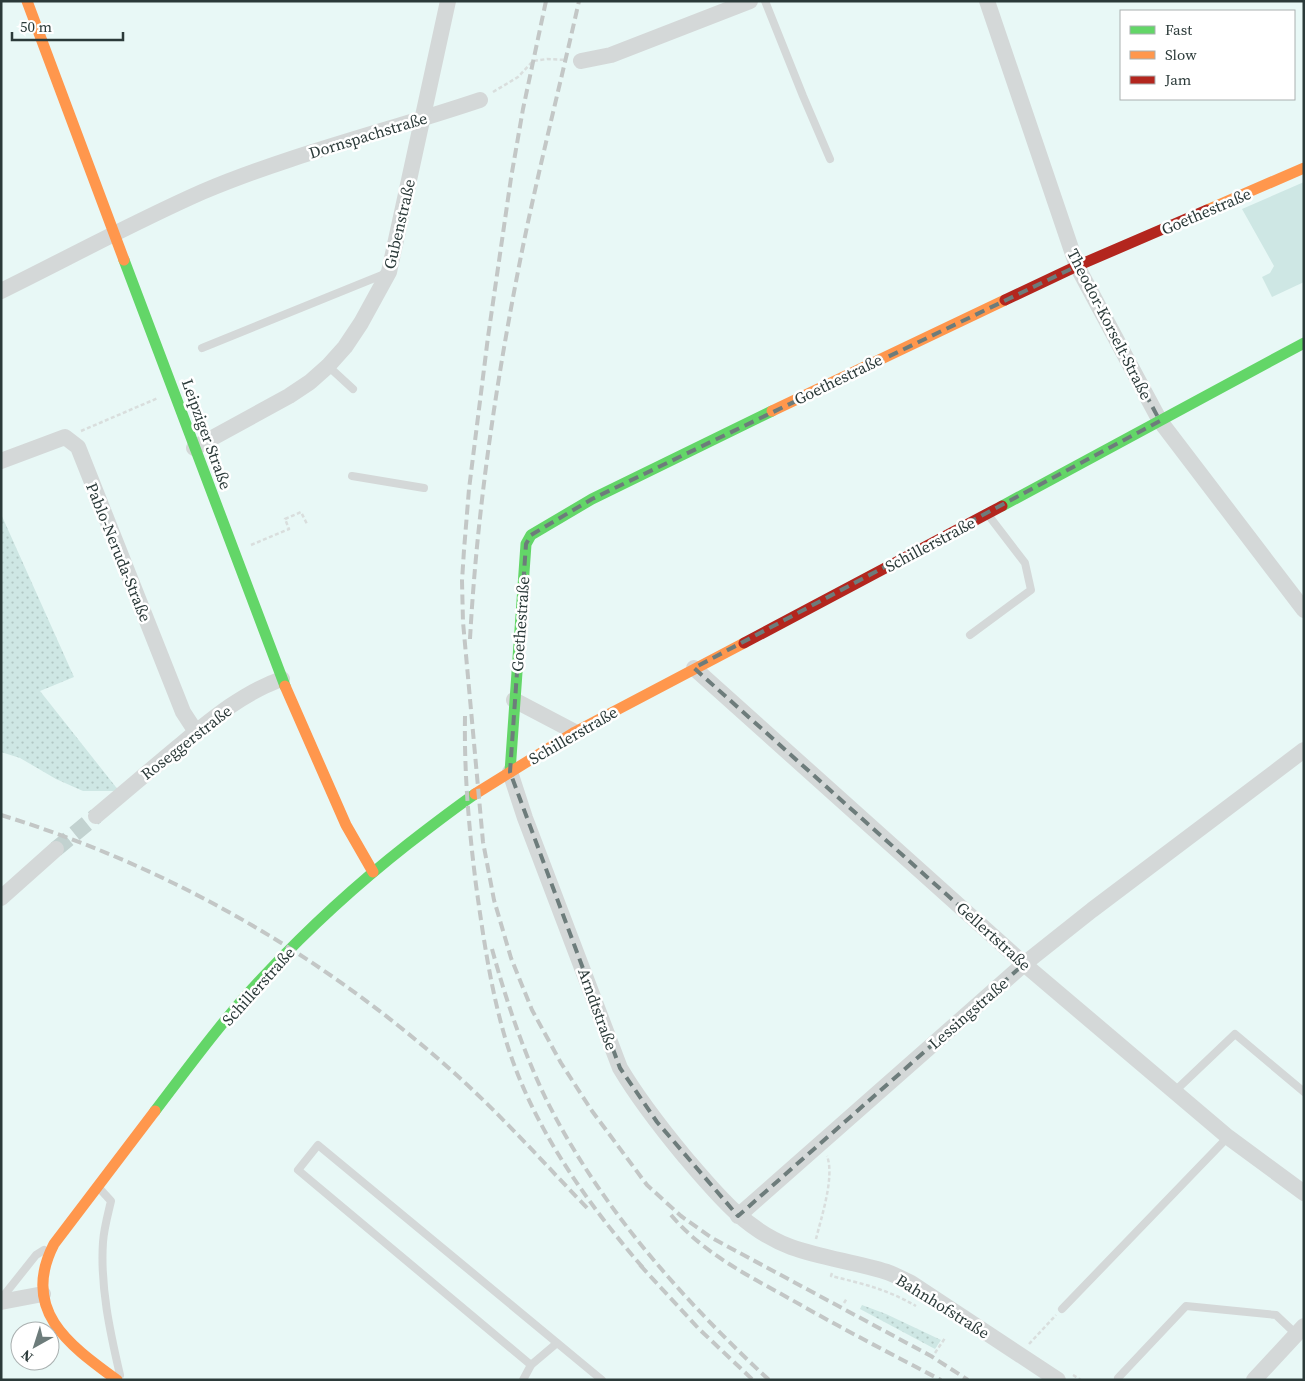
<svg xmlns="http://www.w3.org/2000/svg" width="1305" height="1381" font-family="'Source Serif 4',serif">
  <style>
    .grass { fill: url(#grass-dots) }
    .pitch { fill: #cee7e4 }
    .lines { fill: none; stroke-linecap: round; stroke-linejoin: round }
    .street-tunnel { stroke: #c2d2d0; stroke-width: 16; stroke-dasharray: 16 8; stroke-linecap: butt }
    .path { stroke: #d9dedd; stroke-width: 2.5; stroke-dasharray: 4 2.5; stroke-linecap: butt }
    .lane { stroke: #d4d8d8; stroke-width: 8 }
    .street { stroke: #d4d8d8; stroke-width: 16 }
    .fast { stroke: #63d668; stroke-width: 11 }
    .slow { stroke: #ff974d; stroke-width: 11 }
    .jam { stroke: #b3261e; stroke-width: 11 }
    .rail { stroke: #c3c7c6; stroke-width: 4; stroke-dasharray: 10 5; stroke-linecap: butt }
    .marked { fill: none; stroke: #6d7c7b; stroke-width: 4; stroke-dasharray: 10 6; stroke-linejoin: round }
    .labels { text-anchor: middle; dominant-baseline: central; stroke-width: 5; stroke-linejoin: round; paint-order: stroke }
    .street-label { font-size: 16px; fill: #2b3a39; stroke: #fff }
  </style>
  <defs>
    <pattern id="grass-dots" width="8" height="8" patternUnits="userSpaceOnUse" patternTransform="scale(1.25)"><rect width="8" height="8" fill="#cee7e4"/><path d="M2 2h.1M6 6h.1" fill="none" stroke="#b1c7c4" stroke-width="1.8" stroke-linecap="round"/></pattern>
  </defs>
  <rect width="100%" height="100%" fill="#e8f8f6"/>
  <g class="grass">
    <path d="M1 514 74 677 40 691 119 791H83L56 779 20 758 1 752Z"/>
    <path d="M862 1305 886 1314 941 1340 935 1349 860 1309Z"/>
  </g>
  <path class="pitch" d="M1304 182V282L1272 297 1262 277 1270 273 1274 266 1242 209Z"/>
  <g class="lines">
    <path class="street-tunnel" d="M56 849 96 816"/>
    <g class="path">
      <path d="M493 92 518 77 533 61 547 59 567 60"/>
      <path d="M81 431 158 398"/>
      <path d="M251 545 289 529 285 519 301 512 307 524"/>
      <path d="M816 1239C821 1218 835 1177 827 1156"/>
      <path d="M832 1273 831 1276C864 1284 886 1289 916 1306"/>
      <path d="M844 1303 847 1298"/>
      <path d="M1029 1344 1056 1315"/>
      <path d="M935 1353 945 1338"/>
      <path d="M1073 1375 1081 1380"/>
    </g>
    <g class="lane">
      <path d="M765 1 803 96 830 159"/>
      <path d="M202 348 387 273"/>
      <path d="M328 366 353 389"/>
      <path d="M352 476 424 488"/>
      <path d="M970 635 1031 590 1025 563 989 516"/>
      <path d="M1174 1092 1235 1034 1304 1092"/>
      <path d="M100 1189 111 1201C108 1214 104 1228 103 1242 100 1286 110 1332 120 1375"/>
      <path d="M1 1299 36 1255 44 1250"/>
      <path d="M1062 1309 1228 1137"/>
      <path d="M531 1365 298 1170 318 1145 602 1380"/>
      <path d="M1118 1378 1186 1306 1276 1315 1296 1334"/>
      <path d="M523 1380 531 1365 557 1343"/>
    </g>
    <g class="street">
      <path d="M987 1 1077 266 1160 421 1304 610"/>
      <path d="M581 61 611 55 750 1"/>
      <path d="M1 291C68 258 134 222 202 192 292 154 388 131 480 100"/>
      <path d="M194 448 289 396 310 382 328 366 345 347 361 323 389 272 448 1"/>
      <path d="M1 461 65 437 78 447 183 712 196 732"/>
      <path d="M694 668 1024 964 1228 1137 1304 1193"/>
      <path d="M514 700 575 732"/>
      <path d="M510 772 525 818 620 1068C639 1100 661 1128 685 1157 716 1193 745 1230 791 1247 822 1258 855 1262 887 1272 895 1275 903 1279 911 1283L1058 1380"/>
      <path d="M96 816C122 794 147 773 173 751 206 724 241 693 282 679"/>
      <path d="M1 898 56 849"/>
      <path d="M738 1216 1024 964 1092 910 1304 750"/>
      <path d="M1 1302 43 1294"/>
      <path d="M1254 1380 1304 1326"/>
    </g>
    <g class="fast">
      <path d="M124 260 285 686"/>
      <path d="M1002 506 1304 343"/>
      <path d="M510 772 526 544 531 535 592 499 772 411"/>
      <path d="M155 1111C190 1065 225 1017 265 975 309 928 357 884 408 844 430 827 452 810 475 794"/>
    </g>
    <g class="slow">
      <path d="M27 1 124 260"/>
      <path d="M1207 210 1304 168"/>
      <path d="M772 411 1005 300"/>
      <path d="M285 686 346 825 373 872"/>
      <path d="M475 794 575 732 744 643"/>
      <path d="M117 1380C69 1345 20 1310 54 1244L155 1111"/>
    </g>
    <g class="jam">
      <path d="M1005 300 1077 266 1207 210"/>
      <path d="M744 643 1002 506"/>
    </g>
    <g class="rail">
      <path d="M546 1 523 109 511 178 488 337 469 489 464 550 462 581 463 622 483 842 494 900 511 958 532 1010 561 1063 592 1111 647 1185 681 1216 712 1238 931 1356 968 1380"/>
      <path d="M470 639C477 510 496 382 521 256 538 171 560 86 579 1"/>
      <path d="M465 716C464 773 469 829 476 885 483 935 490 985 504 1034 529 1122 585 1201 644 1269"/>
      <path d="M1 815C164 865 314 950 443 1063 495 1108 541 1160 589 1210"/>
      <path d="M492 949C506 1000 523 1051 546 1099 599 1206 682 1299 769 1380"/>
      <path d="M671 1215C704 1254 749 1276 792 1300 841 1328 891 1354 941 1380"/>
      <path d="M640 1265 699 1329 753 1380"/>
    </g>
  </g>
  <path class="marked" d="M1077 266 1160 421 694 668 1024 964 738 1216 657 1122 620 1068 510 772 526 544 531 535 592 499Z"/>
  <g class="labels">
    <g class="street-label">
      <text transform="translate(368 135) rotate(-17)">Dornspachstraße</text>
      <text transform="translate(1206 211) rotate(-23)">Goethestraße</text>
      <text transform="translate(399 224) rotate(-77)">Gubenstraße</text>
      <text transform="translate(1110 324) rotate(63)">Theodor-Korselt-Straße</text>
      <text transform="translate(838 379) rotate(-26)">Goethestraße</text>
      <text transform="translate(207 434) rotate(70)">Leipziger Straße</text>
      <text transform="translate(930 544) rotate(-28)">Schillerstraße</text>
      <text transform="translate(119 552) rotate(68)">Pablo-Neruda-Straße</text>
      <text transform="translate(520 624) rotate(-86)">Goethestraße</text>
      <text transform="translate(573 735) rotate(-30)">Schillerstraße</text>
      <text transform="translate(186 742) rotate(-38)">Roseggerstraße</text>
      <text transform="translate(994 936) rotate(42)">Gellertstraße</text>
      <text transform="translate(258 986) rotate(-48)">Schillerstraße</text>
      <text transform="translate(598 1009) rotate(70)">Arndtstraße</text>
      <text transform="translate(968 1013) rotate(-41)">Lessingstraße</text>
      <text transform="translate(943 1306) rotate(32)">Bahnhofstraße</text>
    </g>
  </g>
  <rect width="1305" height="1381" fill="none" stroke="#2b3a39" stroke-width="5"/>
  <rect x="1120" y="10" width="175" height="90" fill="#ffffff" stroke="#aab0b0"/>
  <rect x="1130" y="26" width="25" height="8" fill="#63d668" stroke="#aab0b0"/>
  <text x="1165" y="35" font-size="15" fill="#2b3a39">Fast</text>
  <rect x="1130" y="51" width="25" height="8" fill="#ff974d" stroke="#aab0b0"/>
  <text x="1165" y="60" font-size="15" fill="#2b3a39">Slow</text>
  <rect x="1130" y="76" width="25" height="8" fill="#b3261e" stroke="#aab0b0"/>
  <text x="1165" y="85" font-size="15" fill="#2b3a39">Jam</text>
  <g transform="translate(35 1346) rotate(219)"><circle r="24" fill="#ffffff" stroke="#aab0b0"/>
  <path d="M0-4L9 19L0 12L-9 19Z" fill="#6d7c7b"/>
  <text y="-8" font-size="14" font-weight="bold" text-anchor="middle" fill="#2b3a39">N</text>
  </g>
  <path d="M12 32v8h111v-8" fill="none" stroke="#2b3a39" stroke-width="2.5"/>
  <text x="20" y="32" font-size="15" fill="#2b3a39" stroke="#ffffff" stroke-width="4" paint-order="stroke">50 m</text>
</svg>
